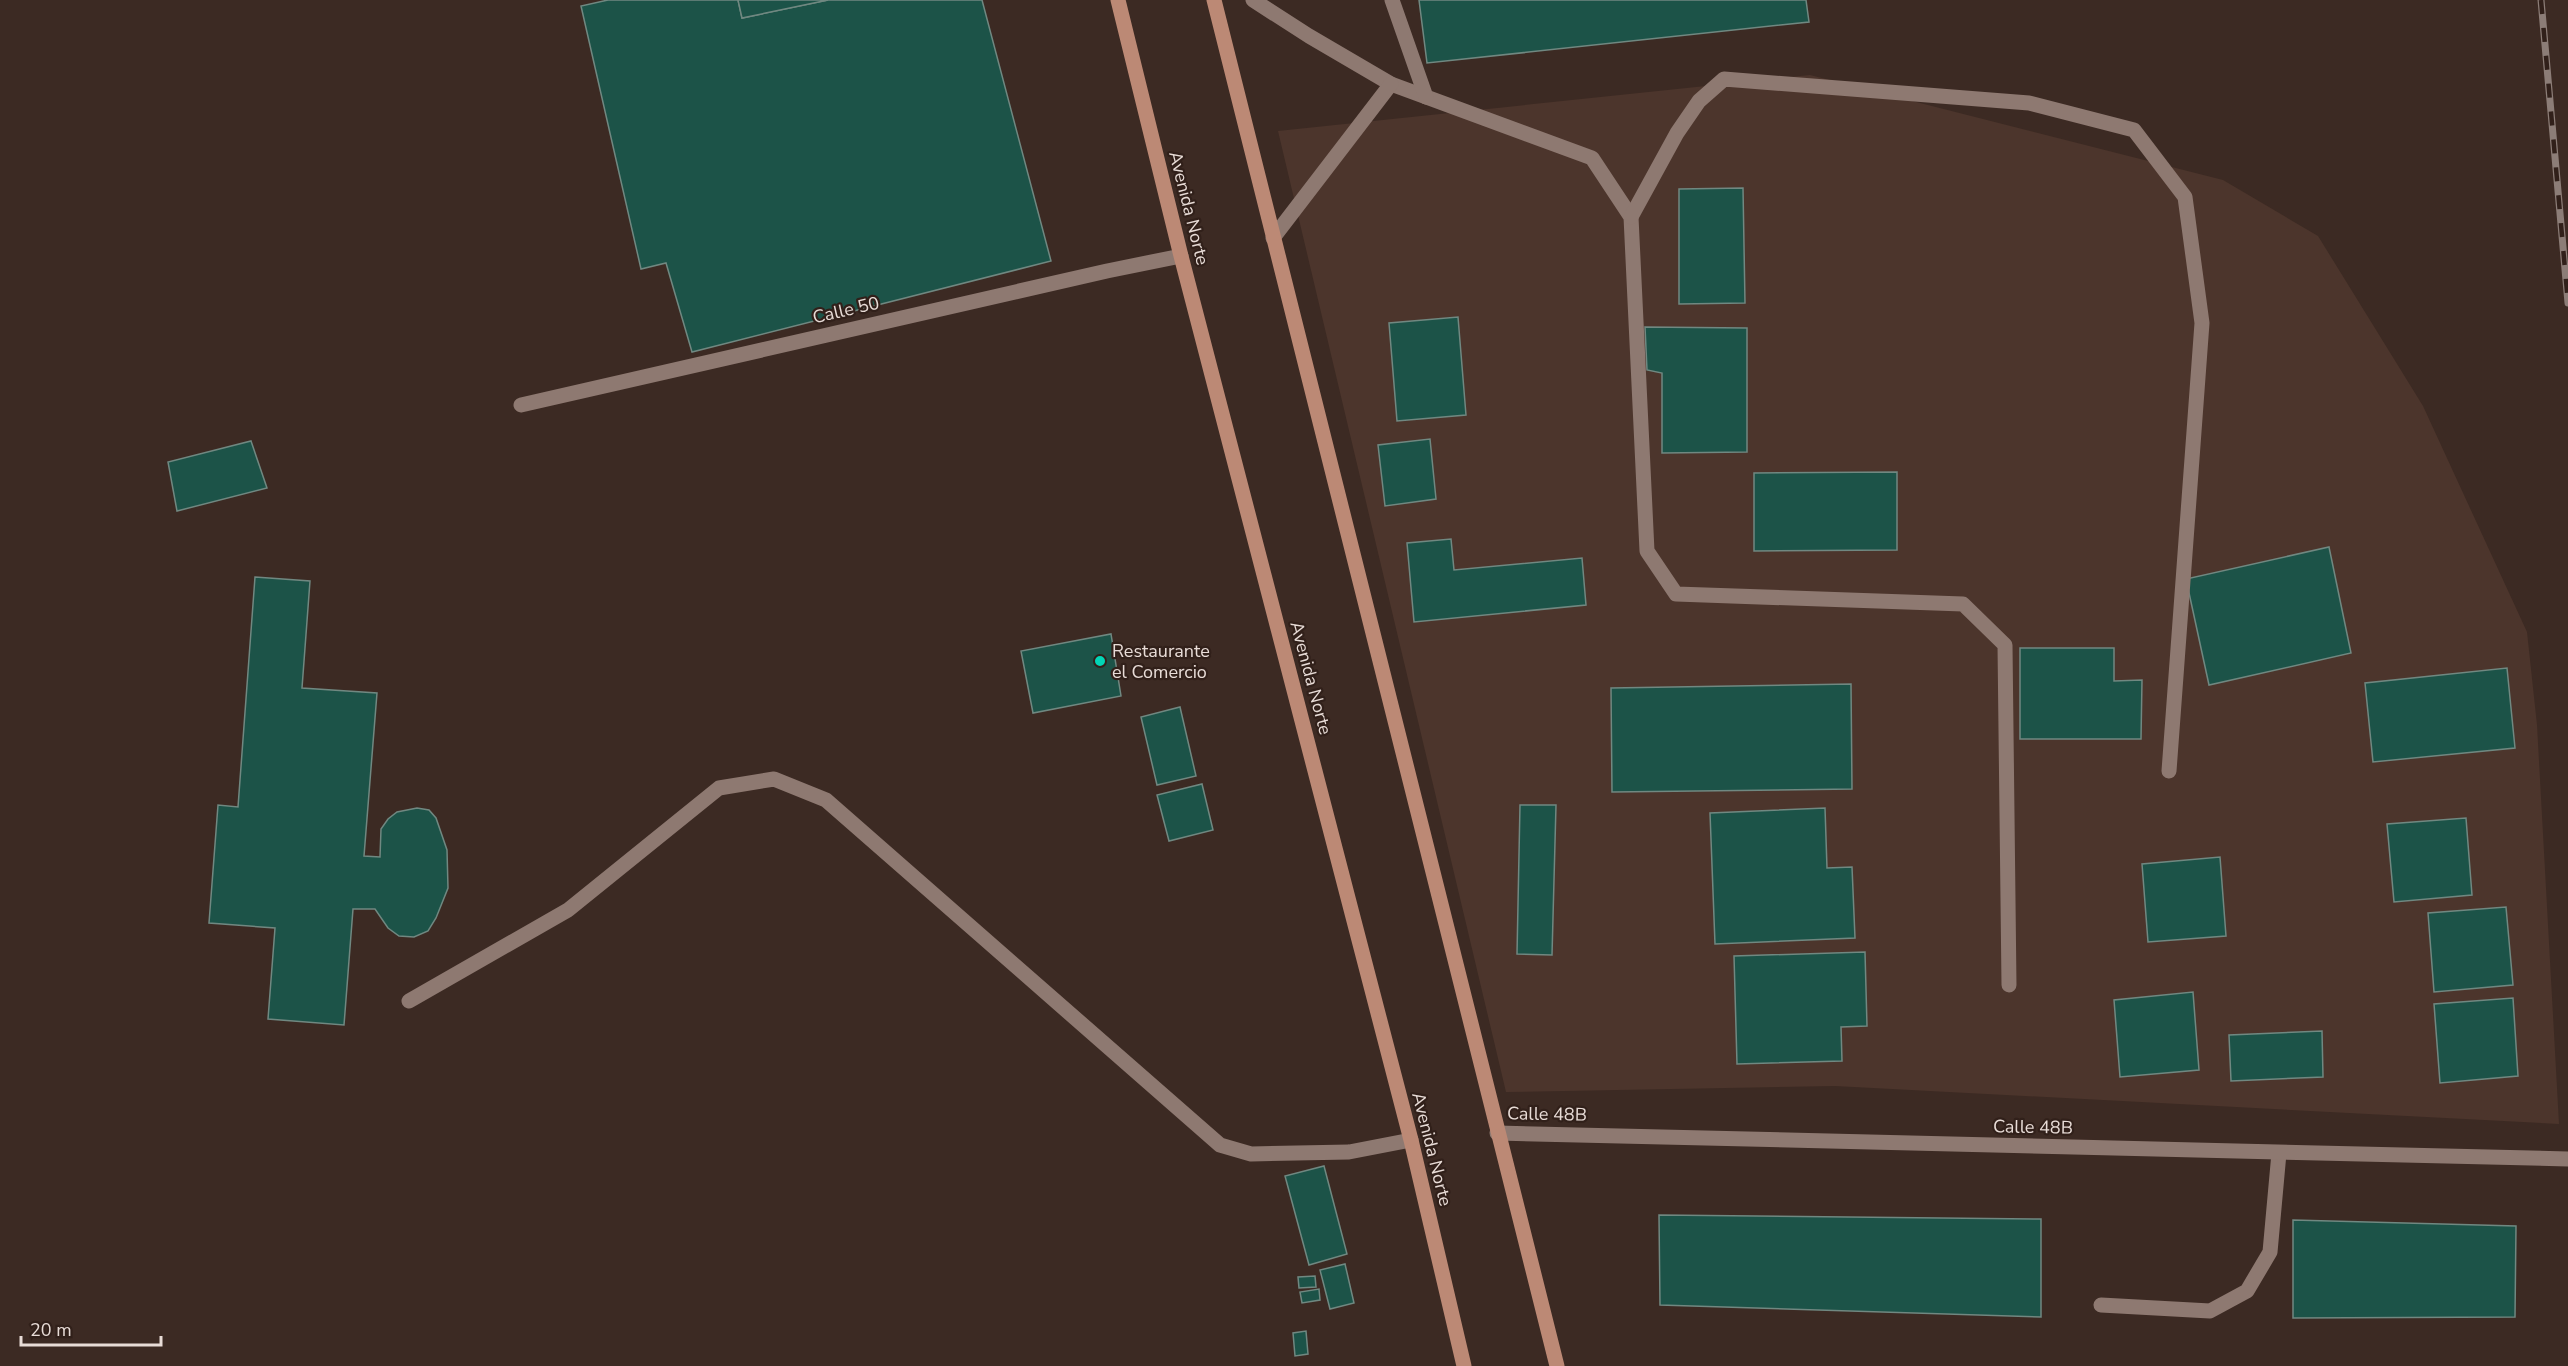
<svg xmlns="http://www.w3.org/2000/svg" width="2568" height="1366" font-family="'Nunito Sans',sans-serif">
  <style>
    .built { fill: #4c352c }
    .building { fill: #1c5348; stroke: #708881; stroke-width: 1.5 }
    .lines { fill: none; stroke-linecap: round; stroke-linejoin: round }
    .service { stroke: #8e7971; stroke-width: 15 }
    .minor { stroke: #8e7971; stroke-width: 15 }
    .primary { stroke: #bc8975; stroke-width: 15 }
    .rail-casing { stroke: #8c7d77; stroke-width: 7 }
    .rail { stroke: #31201a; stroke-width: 4.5; stroke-dasharray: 14; stroke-linecap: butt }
    .poi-dot { fill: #03d5b6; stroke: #31201a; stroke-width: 2 }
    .labels { text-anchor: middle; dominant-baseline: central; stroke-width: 4.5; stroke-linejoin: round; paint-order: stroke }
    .street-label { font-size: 18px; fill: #e8dcd7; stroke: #31201a }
    .poi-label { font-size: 18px; fill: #e8dcd7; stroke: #31201a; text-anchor: start }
  </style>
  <rect width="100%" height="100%" fill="#3c2a23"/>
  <path class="built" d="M1810 75 2223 180 2318 236 2423 406 2527 632 2537 725 2559 1124 1835 1086 1506 1092 1278 131Z"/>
  <g class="building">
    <path d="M608 0H738L742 18 828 0H982L1051 261 692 352 666 263 641 269 581 6Z"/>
    <path d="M738 0H828L742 18Z"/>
    <path d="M1419 0H1806L1809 22 1427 63Z"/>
    <path d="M1743 188 1745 303 1679 304V189Z"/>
    <path d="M1458 317 1466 415 1397 421 1389 323Z"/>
    <path d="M1645 327 1747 328V452L1662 453V373L1647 370Z"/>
    <path d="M1430 439 1436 499 1385 506 1378 445Z"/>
    <path d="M251 441 267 488 177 511 168 462Z"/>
    <path d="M1897 472V550L1754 551V473Z"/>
    <path d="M1451 539 1454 570 1582 558 1586 605 1414 622 1407 543Z"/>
    <path d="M2329 547 2351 653 2209 685 2186 579Z"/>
    <path d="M255 577 310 581 302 688 377 693 364 856 380 857 381 829 388 819 397 812 417 808 429 810 436 818 447 850 448 888 436 918 428 931 414 937 399 936 388 928 375 909H353L344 1025 268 1019 275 928 209 923 218 805 238 807Z"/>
    <path d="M1111 634 1121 696 1033 713 1021 651Z"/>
    <path d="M2020 648H2114V681L2142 680 2141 739H2020Z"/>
    <path d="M2507 668 2515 748 2373 762 2365 683Z"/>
    <path d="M1851 684 1852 789 1612 792 1611 688Z"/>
    <path d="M1180 707 1196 776 1157 785 1141 717Z"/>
    <path d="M1202 784 1213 830 1169 841 1157 795Z"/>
    <path d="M1520 805H1556L1552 955 1517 954Z"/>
    <path d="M1825 808 1827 868 1852 867 1855 938 1715 944 1710 813Z"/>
    <path d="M2466 818 2472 895 2394 902 2387 824Z"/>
    <path d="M2220 857 2226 936 2148 942 2142 864Z"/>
    <path d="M2506 907 2513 985 2434 992 2428 913Z"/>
    <path d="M1865 952 1867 1026 1841 1027 1842 1061 1737 1064 1734 956Z"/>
    <path d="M2193 992 2199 1070 2120 1077 2114 1000Z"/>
    <path d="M2513 998 2518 1076 2440 1083 2434 1004Z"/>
    <path d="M2322 1031 2323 1077 2231 1081 2229 1035Z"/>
    <path d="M1324 1166 1347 1254 1309 1265 1285 1176Z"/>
    <path d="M1659 1215 2041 1219V1317L1660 1305Z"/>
    <path d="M2293 1220 2516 1226 2515 1317 2293 1318Z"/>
    <path d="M1345 1264 1354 1303 1330 1309 1320 1270Z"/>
    <path d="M1315 1276 1316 1287 1299 1288 1298 1277Z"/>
    <path d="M1319 1289 1320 1300 1302 1303 1300 1292Z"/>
    <path d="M1306 1331 1308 1354 1295 1356 1293 1333Z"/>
  </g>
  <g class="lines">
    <g class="service">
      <path d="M1253 0 1309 36 1391 84 1592 158 1631 217 1647 551 1676 594 1963 604 2005 645 2009 985"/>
      <path d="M1392 0 1426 97"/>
      <path d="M1631 217 1677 133 1699 101 1724 79 2029 103 2134 130 2185 197 2202 323 2169 771"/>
      <path d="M1273 238 1391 84"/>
      <path d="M521 405 1107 271 1181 256"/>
      <path d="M409 1001 568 910 719 788 774 779 826 800 1220 1145 1251 1154 1349 1152 1411 1140"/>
      <path d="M2101 1305 2210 1311 2247 1291 2270 1252 2279 1153"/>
    </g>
    <path class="minor" d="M1497 1133 2568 1159"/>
    <g class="primary">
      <path d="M1118 0 1181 256 1411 1140 1464 1366"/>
      <path d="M1214 0 1557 1366"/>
    </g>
    <g class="rail-casing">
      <path id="rail" d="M2541 0 2568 303"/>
    </g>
    <use href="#rail" class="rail"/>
  </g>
  <circle class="poi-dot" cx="1100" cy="661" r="6"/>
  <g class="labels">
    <g class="street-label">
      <text transform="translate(1189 208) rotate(76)">Avenida Norte</text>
      <text transform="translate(846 310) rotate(-13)">Calle 50</text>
      <text transform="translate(1311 678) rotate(75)">Avenida Norte</text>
      <text transform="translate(1547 1114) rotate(1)">Calle 48B</text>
      <text transform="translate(2033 1127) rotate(1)">Calle 48B</text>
      <text transform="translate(1432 1149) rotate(76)">Avenida Norte</text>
    </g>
    <g class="poi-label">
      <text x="1112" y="651">Restaurante<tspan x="1112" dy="21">el Comercio</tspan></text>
    </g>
  </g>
  <path d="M21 1336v9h140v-9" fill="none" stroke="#e8dcd7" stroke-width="3"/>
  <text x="30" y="1336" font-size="18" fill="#e8dcd7" stroke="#31201a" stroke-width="4.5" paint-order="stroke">20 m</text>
</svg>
